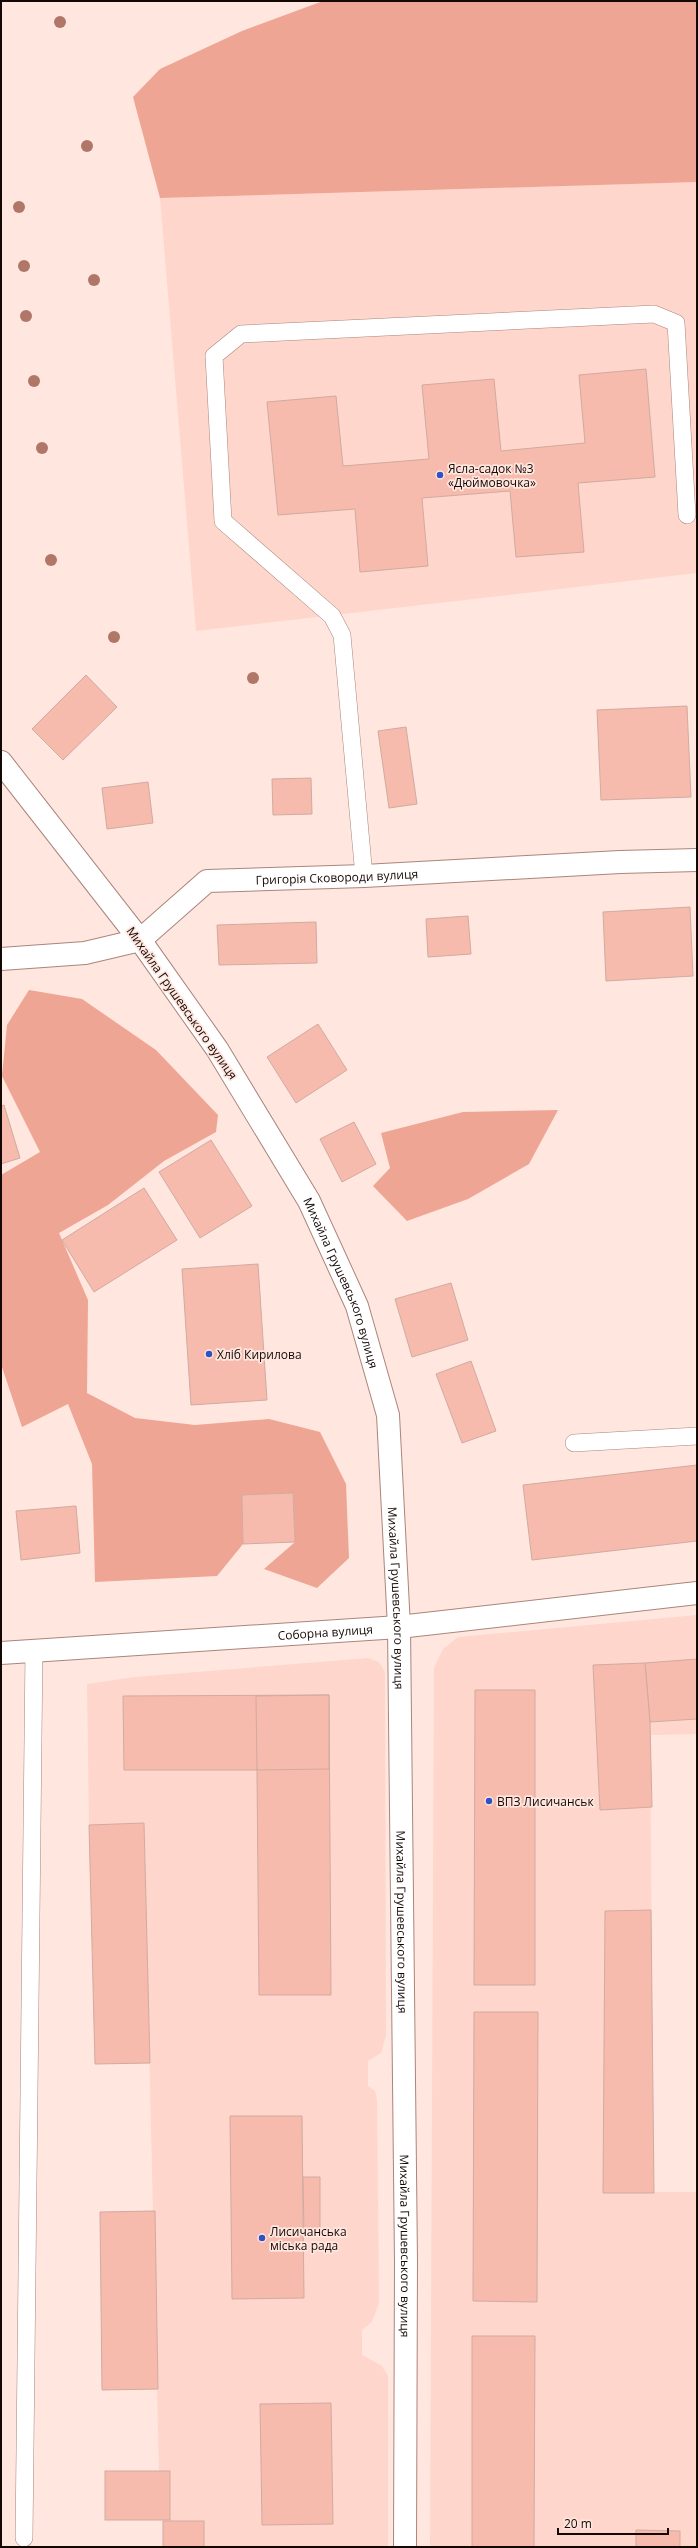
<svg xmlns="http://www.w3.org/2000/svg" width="698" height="2548" font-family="'Open Sans',sans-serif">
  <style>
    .built { fill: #fed6cc }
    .forest { fill: #eea593 }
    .building { fill: #f6bbac; stroke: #d1aaa0 }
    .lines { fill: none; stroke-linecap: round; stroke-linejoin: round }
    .service-casing { stroke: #aa857b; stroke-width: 18 }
    .minor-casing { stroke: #aa857b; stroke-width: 24 }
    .tertiary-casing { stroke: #aa857b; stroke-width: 24 }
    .service { stroke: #fff; stroke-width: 17 }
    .minor { stroke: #fff; stroke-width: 22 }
    .tertiary { stroke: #fff; stroke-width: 22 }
    .tree { fill: #b07768 }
    .poi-dot { fill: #2e52c2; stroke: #ffe6df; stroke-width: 1.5 }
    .labels { text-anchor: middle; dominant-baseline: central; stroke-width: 3.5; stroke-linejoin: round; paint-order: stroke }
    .poi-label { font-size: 12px; fill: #140805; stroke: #ffe6df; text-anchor: start }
    .street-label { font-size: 12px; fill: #140805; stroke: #ffe6df }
  </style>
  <rect width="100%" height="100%" fill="#ffe6df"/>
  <g class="built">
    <path d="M697 182V573L196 631 160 198Z"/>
    <path d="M697 1615V1734L650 1735 654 2192H697V2547H430L434 1668 443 1649 458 1637Z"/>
    <path d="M368 1658 379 1662 385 1672 386 2035 381 2053 368 2061V2086L375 2091 377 2100 379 2303 372 2322 362 2330V2355L382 2366 388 2376V2547H204V2521H170V2472H159L144 1824 89 1825 87 1684 135 1677Z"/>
  </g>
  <g class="forest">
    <path d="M323 1H697V182L160 198 133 97 160 69 242 31Z"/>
    <path d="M29 990 82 999 156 1050 218 1115 216 1132 164 1161 108 1205 59 1233 88 1300 87 1393 135 1418 195 1425 269 1419 320 1432 346 1484 349 1558 317 1588 264 1569 295 1542 293 1493 242 1495 243 1544 217 1576 95 1582 92 1464 68 1404 22 1427 1 1364V1175L40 1152 2 1076 7 1025Z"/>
    <path d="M558 1110 529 1164 468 1199 407 1221 373 1186 390 1168 381 1133 463 1112Z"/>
  </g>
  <g class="building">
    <path d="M646 369 655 477 578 483 584 552 516 557 510 491 422 498 428 566 360 572 355 509 278 515 267 402 336 396 343 466 429 459 422 385 494 379 501 451 585 443 579 375Z"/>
    <path d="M86 675 117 707 63 760 32 729Z"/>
    <path d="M687 706 691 797 601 800 597 710Z"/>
    <path d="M406 727 417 804 389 808 378 731Z"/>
    <path d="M311 778 312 814 273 815 272 779Z"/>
    <path d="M148 782 153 823 107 829 102 788Z"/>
    <path d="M690 907 693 976 606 981 603 912Z"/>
    <path d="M468 916 471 954 428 957 426 919Z"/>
    <path d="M316 922 317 963 219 965 217 925Z"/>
    <path d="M318 1024 347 1070 296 1103 267 1057Z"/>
    <path d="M4 1105 20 1158 1 1164V1106Z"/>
    <path d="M354 1122 376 1164 342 1182 320 1139Z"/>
    <path d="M211 1140 252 1206 200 1238 159 1172Z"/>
    <path d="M144 1188 177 1240 94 1292 62 1240Z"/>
    <path d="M258 1264 267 1400 191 1405 182 1269Z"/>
    <path d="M451 1283 468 1340 412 1357 395 1299Z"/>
    <path d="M471 1361 496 1431 462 1443 436 1374Z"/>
    <path d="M697 1465V1541L532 1560 523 1485Z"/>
    <path d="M293 1493 295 1542 243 1544 242 1495Z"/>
    <path d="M76 1506 80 1553 21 1560 16 1511Z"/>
    <path d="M697 1659V1719L650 1722 645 1663Z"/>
    <path d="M645 1663 650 1722 652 1807 600 1810 593 1665Z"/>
    <path d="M475 1690H535V1985H474Z"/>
    <path d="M329 1695 331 1995H259L257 1770H124L123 1696Z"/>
    <path d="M329 1695V1769L257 1770 256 1696Z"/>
    <path d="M144 1823 150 2063 95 2064 89 1825Z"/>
    <path d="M651 1910 654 2193H603L605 1911Z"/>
    <path d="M474 2012H538L537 2302 473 2301Z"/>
    <path d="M230 2116H302L304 2298 232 2299Z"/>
    <path d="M303 2177H320V2235H304Z"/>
    <path d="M155 2211 158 2389 102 2390 100 2212Z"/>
    <path d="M472 2336H535L534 2547H472Z"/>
    <path d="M331 2403 333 2524 262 2525 260 2404Z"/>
    <rect x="105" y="2471" width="65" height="49"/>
    <rect x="163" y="2521" width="41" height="26"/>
    <path d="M636 2530 680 2531V2547H636Z"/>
  </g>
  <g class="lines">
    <g class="service-casing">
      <g id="service">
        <path d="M364 876 342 635 332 616 223 521 214 356 241 334 654 314 676 323 687 515"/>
        <path d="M574 1443 697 1436"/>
        <path d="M24 2538 34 1650"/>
      </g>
    </g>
    <g class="minor-casing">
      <g id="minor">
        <path id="s1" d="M1 762 140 940 207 881 364 876 620 862 697 860"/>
        <path id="s2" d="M1 1653 399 1627 697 1593"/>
      </g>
    </g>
    <g class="tertiary-casing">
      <g id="tertiary">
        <path id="s3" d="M1 959 85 953 140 940 217 1049 309 1201 357 1306 388 1415 399 1627 406 2262 405 2547"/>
      </g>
    </g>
    <use href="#service" class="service"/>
    <use href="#minor" class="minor"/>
    <use href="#tertiary" class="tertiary"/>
  </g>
  <g class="tree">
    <circle cx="60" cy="22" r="6"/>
    <circle cx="87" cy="146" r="6"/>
    <circle cx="19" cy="207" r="6"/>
    <circle cx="24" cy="266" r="6"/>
    <circle cx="94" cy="280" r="6"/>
    <circle cx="26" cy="316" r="6"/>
    <circle cx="34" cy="381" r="6"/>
    <circle cx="42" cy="448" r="6"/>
    <circle cx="51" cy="560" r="6"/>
    <circle cx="114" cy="637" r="6"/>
    <circle cx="253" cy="678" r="6"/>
  </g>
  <g class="poi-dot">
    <circle cx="440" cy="475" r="4"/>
    <circle cx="209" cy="1354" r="4"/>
    <circle cx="489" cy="1801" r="4"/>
    <circle cx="262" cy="2238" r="4"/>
  </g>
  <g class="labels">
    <g class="poi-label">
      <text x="448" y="468">Ясла-садок №3<tspan x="448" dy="14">«Дюймовочка»</tspan></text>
      <text x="217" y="1354">Хліб Кирилова</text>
      <text x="497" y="1801">ВПЗ Лисичанськ</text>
      <text x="270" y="2231">Лисичанська<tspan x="270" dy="14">міська рада</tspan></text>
    </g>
    <g class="street-label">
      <text stroke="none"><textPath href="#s1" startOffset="445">Григорія Сковороди вулиця</textPath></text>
      <text transform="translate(182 1003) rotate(55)">Михайла Грушевського вулиця</text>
      <text stroke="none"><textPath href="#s3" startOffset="540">Михайла Грушевського вулиця</textPath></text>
      <text stroke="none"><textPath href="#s3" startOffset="864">Михайла Грушевського вулиця</textPath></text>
      <text stroke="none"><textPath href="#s2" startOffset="325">Соборна вулиця</textPath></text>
      <text stroke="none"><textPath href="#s3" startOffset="1188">Михайла Грушевського вулиця</textPath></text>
      <text stroke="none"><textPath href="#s3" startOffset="1512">Михайла Грушевського вулиця</textPath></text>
    </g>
  </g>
  <rect width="698" height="2548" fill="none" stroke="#140805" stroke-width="4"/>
  <path d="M558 2528v6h110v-6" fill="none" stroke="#140805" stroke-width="2"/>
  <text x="564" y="2528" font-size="12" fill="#140805" stroke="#ffe6df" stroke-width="3" paint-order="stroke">20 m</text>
</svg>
